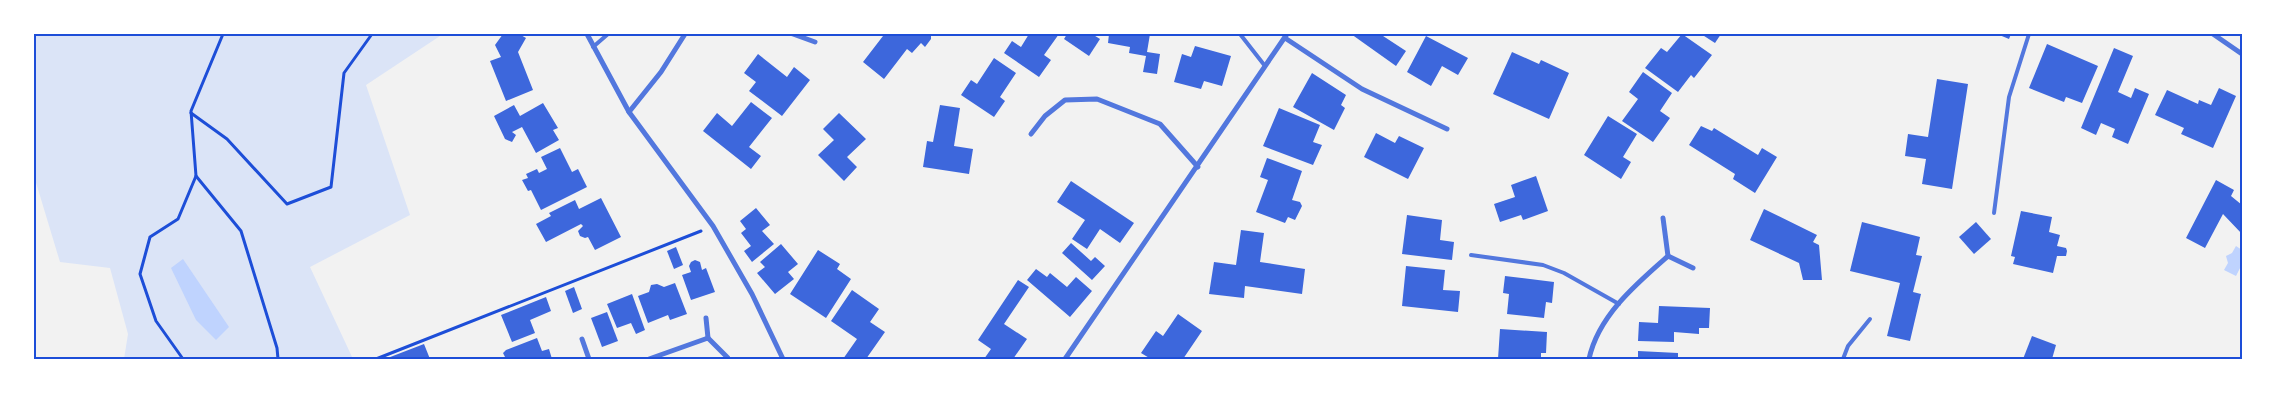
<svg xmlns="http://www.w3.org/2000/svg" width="2276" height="393" font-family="Barlow,sans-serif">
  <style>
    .green { fill: #dbe4f7 }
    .water { fill: #bfd3fe }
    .building { fill: #3d67dc }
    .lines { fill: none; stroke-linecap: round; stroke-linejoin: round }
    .path { stroke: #1d4ed8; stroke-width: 3 }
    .service { stroke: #5277de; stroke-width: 4 }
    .minor { stroke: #5277de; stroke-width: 5 }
    .neatline { fill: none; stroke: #1d4ed8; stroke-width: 2 }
  </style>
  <rect width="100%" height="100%" fill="#f2f2f2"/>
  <path class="green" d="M36 34H443L366 85 410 215 310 267 353 359H124L128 334 110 268 60 262 34 176Z"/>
  <g class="water">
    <path d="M2236 246 2242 250V264L2236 276 2224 270 2228 263 2226 256 2232 253Z"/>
    <path d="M183 259 229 327 216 340 196 320 171 268Z"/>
  </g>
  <g class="building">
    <path d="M503 34H519L526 38 518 52 533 90 506 101 490 61 501 57 495 45Z"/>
    <path d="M881 34H931V39L925 47 921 43 912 53 907 49 884 79 863 62 883 36Z"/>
    <path d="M1029 34H1059L1044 55 1051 60 1039 77 1004 53 1012 41 1021 47Z"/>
    <path d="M1067 34H1092L1100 39 1089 56 1064 39Z"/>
    <path d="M1109 34H1150L1147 52 1160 54 1157 74 1143 72 1146 56 1129 53 1130 47 1108 43Z"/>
    <path d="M1351 34H1380L1406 51 1396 66Z"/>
    <path d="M1682 34 1712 55 1694 78 1691 75 1678 92 1645 68 1661 48 1667 52Z"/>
    <path d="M1701 34H1721L1715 43Z"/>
    <path d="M1997 34H2011L2009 39Z"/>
    <path d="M1426 36 1468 58 1458 75 1442 66 1431 86 1407 72Z"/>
    <path d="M2047 44 2098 66 2082 103 2066 97 2064 102 2029 88Z"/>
    <path d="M1195 46 1231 56 1222 86 1204 81 1201 89 1174 82 1182 54 1191 57Z"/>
    <path d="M2114 48 2133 56 2118 92 2131 98 2135 88 2149 94 2128 144 2112 137 2115 129 2101 123 2096 135 2081 128Z"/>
    <path d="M1512 52 1539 64 1541 60 1569 73 1549 119 1493 94Z"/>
    <path d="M758 54 787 77 794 67 810 80 782 116 749 91 756 82 744 73Z"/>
    <path d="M994 58 1016 73 1000 97 1005 101 994 117 961 95 971 80 977 84Z"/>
    <path d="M1643 72 1672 93 1660 111 1670 118 1653 142 1622 121 1638 99 1629 92Z"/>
    <path d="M1312 73 1346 95 1341 105 1345 108 1334 130 1293 107Z"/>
    <path d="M1937 79 1968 84 1952 189 1922 184 1926 159 1905 156 1908 134 1928 137Z"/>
    <path d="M2219 88 2236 96 2213 148 2181 134 2184 128 2155 115 2167 90 2198 104 2199 100 2211 105Z"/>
    <path d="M751 102 772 118 749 147 761 156 751 169 703 131 717 113 732 126Z"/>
    <path d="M543 103 558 128 553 130 559 140 536 153 522 127 512 132 516 135 512 142 505 139 494 116 514 105 520 116Z"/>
    <path d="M940 105 960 108 954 146 973 149 969 174 923 167 927 141 933 142Z"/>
    <path d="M1279 108 1320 125 1313 142 1322 145 1313 165 1263 146Z"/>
    <path d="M839 113 866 139 847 157 857 167 844 181 818 155 834 140 823 129Z"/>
    <path d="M1608 116 1637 134 1623 157 1631 162 1621 179 1584 155Z"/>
    <path d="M1701 126 1712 131 1714 128 1758 155 1762 148 1777 157 1755 193 1733 179 1735 174 1689 145Z"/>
    <path d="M1376 133 1395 143 1399 136 1424 148 1408 179 1364 157Z"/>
    <path d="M560 148 572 172 578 169 587 187 541 210 531 190 528 191 522 180 528 178 526 174 537 169 539 173 547 169 541 157Z"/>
    <path d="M1267 158 1302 171 1292 200 1300 202 1302 206 1295 220 1288 217 1285 223 1256 212 1268 180 1260 177Z"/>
    <path d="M1536 176 1548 211 1523 220 1521 215 1500 222 1494 204 1515 197 1511 185Z"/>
    <path d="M2216 180 2234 190 2231 196 2242 205V234L2223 214 2205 248 2186 238Z"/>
    <path d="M1071 181 1134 223 1120 243 1100 229 1087 249 1072 239 1085 220 1057 202Z"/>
    <path d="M601 198 621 237 595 250 588 237 585 238 580 236 578 231 583 226 581 224 546 242 536 224 551 216 549 213 575 200 579 209Z"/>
    <path d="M756 208 770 225 762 231 774 244 752 262 744 251 751 246 741 233 746 229 740 221Z"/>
    <path d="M1764 209 1817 235 1813 242 1819 245 1822 280H1803L1799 263 1750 240Z"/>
    <path d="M2021 211 2052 217 2049 232 2060 235 2057 246 2066 248 2067 251 2066 256H2057L2053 273 2013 264 2015 257 2011 256Z"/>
    <path d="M1407 215 1442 220 1440 240 1454 242 1452 260 1402 254Z"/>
    <path d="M1862 222 1920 237 1916 255 1922 256 1913 292 1921 294 1910 341 1887 336 1900 283 1850 271Z"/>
    <path d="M1976 222 1991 239 1974 254 1959 237Z"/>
    <path d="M1241 230 1264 233 1260 262 1305 269 1302 294 1245 286 1244 298 1209 294 1214 262 1236 265Z"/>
    <path d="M1071 243 1091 261 1095 257 1105 266 1092 280 1062 253Z"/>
    <path d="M781 244 798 264 788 272 794 279 775 294 757 273 765 267 760 262Z"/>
    <path d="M676 247 683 265 674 269 667 251Z"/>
    <path d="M818 250 840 264 837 269 851 279 826 318 790 294Z"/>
    <path d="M695 260 700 262 702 270 706 268 715 292 691 300 682 275 691 272 689 266 691 262Z"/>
    <path d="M1406 266 1445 270 1443 290 1460 291 1458 312 1402 306Z"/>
    <path d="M1036 269 1047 277 1050 273 1067 287 1076 277 1092 291 1070 317 1027 280Z"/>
    <path d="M1505 276 1554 282 1552 303 1546 302 1544 318 1507 314 1509 294 1503 293Z"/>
    <path d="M1018 280 1029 287 1004 324 1027 339 1013 359H984L991 349 978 340Z"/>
    <path d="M675 283 687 314 670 320 668 315 648 323 638 296 649 292 651 285 657 284 664 287Z"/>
    <path d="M574 287 582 309 573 313 565 291Z"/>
    <path d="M852 290 879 309 870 322 885 332 866 359H843L857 339 831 321Z"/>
    <path d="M632 294 645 330 636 334 631 323 617 328 607 304Z"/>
    <path d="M546 297 551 311 530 320 535 333 512 342 501 315Z"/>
    <path d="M1659 306 1710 308 1709 328H1699V334L1674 332V342L1638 341 1639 322 1658 323Z"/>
    <path d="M607 312 618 341 602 347 591 318Z"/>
    <path d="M1178 314 1202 331 1183 359H1151L1141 353 1156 331 1163 336Z"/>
    <path d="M1500 329 1547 332 1546 353H1541V359H1498Z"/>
    <path d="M2032 336 2056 345 2052 359H2023Z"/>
    <path d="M537 338 542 351 549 349 552 359H512L505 357 503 353 506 350Z"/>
    <path d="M424 344 430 359H385Z"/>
    <path d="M1638 351 1678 353V359H1638Z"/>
  </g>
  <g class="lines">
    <g class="path">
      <path d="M191 113 227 139 287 204 331 187 344 73 372 34"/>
      <path d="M196 176 241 231 277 348 278 359"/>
      <path d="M183 359 156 321 140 274 150 237 178 219 196 176 191 111 223 34"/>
      <path d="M376 359 701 231"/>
    </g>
    <g class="service">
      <path d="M1240 34 1265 66"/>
      <path d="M593 47 608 34"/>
      <path d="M1994 213 2009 97 2029 34"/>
      <path d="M1471 255 1543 265 1564 273 1619 304"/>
      <path d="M1843 359 1848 346 1870 319"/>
    </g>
    <g class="minor">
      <path d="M587 34 629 112 713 226 752 294 783 359"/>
      <path d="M793 34 815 42"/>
      <path d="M2213 34 2242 54"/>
      <path d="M1285 38 1362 89 1447 129"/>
      <path d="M629 112 661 72 685 34"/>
      <path d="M1031 134 1045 116 1065 100 1097 99 1160 124 1198 167"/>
      <path d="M1668 256 1693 268"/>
      <path d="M706 318 708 338"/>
      <path d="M582 339 589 359"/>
      <path d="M649 359 708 338 728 358"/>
      <path d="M1065 359 1287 34"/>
      <path d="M1589 359C1598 316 1636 284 1668 256L1663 218"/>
    </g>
  </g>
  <rect width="2276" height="393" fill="none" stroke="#ffffff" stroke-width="70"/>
  <rect x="35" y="35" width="2206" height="323" class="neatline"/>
</svg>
